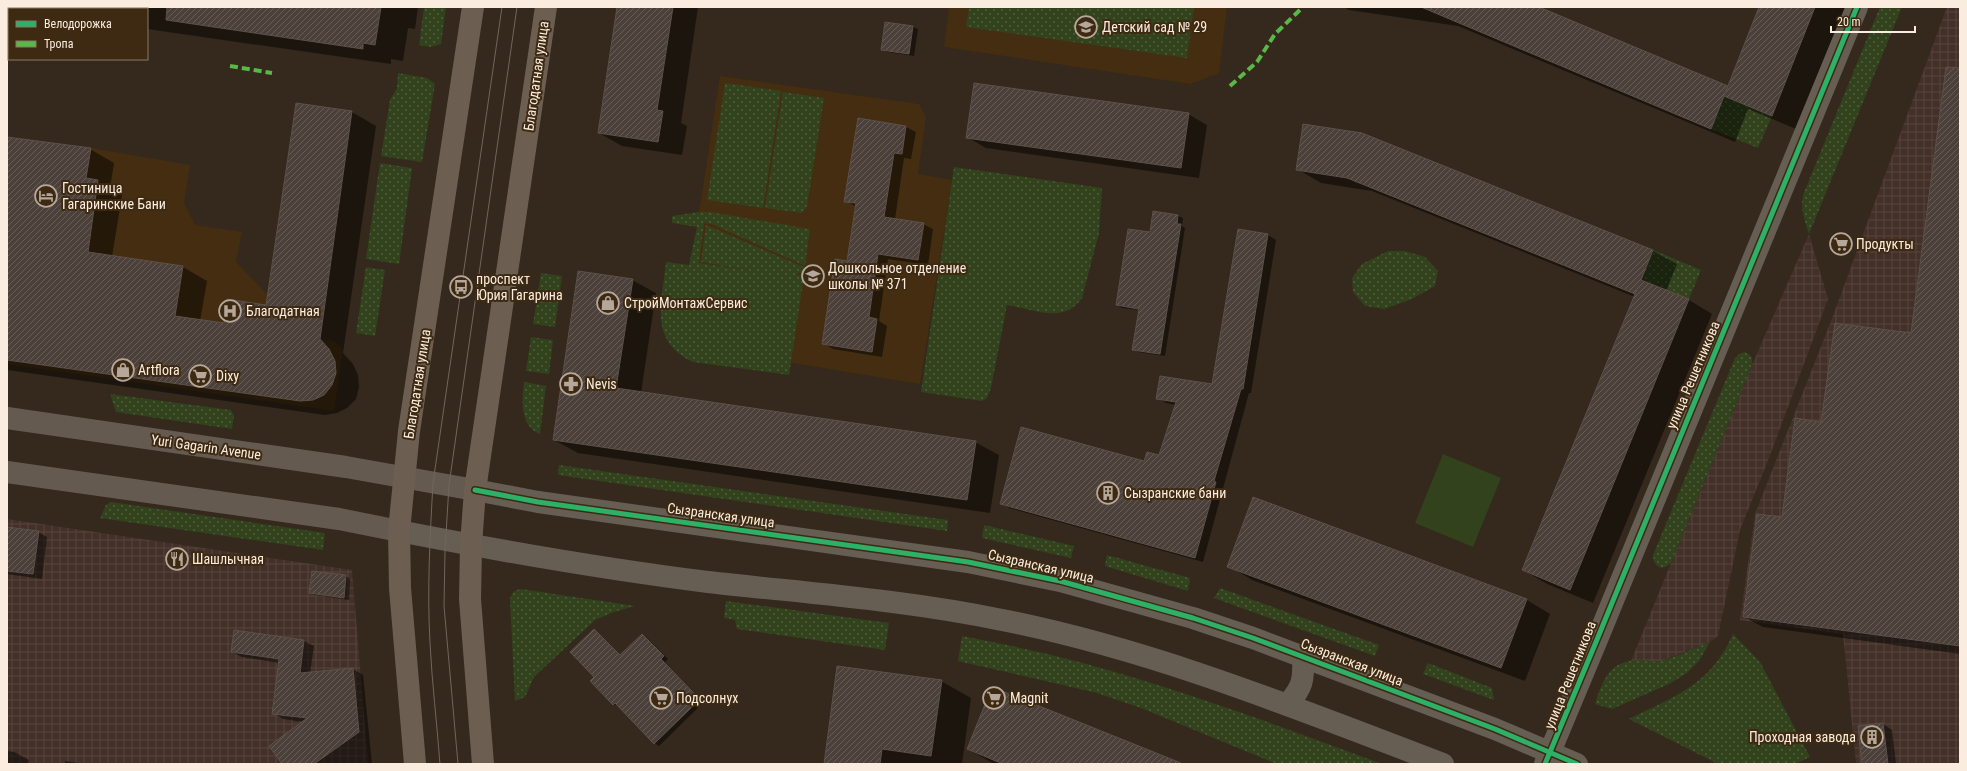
<svg xmlns="http://www.w3.org/2000/svg" width="1967" height="771" font-family="'Roboto Condensed',sans-serif">
  <style>
    .built { fill: #452d11 }
    .industrial { fill: url(#industrial-grid) }
    .green { fill: url(#green-dots) }
    .pitch { fill: #31421c }
    .shadow { fill: #0007 }
    .building { fill: url(#building-hatch); stroke: #5c504a }
    .lines { fill: none; stroke-linecap: round; stroke-linejoin: round }
    .minor { stroke: #665d53; stroke-width: 22 }
    .tertiary { stroke: #665d53; stroke-width: 22 }
    .secondary { stroke: #655a4f; stroke-width: 22 }
    .primary { stroke: #6c5f52; stroke-width: 22 }
    .tram { stroke: #6f665d; stroke-width: 1 }
    .quiet { stroke: #58b947; stroke-width: 4; stroke-dasharray: 8 4; stroke-linecap: butt }
    .cycleway-casing { stroke: #3e2a12; stroke-width: 8 }
    .cycleway { stroke: #2db169; stroke-width: 5 }
    .labels { text-anchor: middle; dominant-baseline: central; stroke-width: 4; stroke-linejoin: round; paint-order: stroke }
    .poi-label { font-size: 14px; fill: #faeddf; stroke: #3e2a12; text-anchor: start }
    .street-label { font-size: 14px; fill: #faeddf; stroke: #3e2a12 }
  </style>
  <defs>
    <pattern id="industrial-grid" width="8" height="8" patternUnits="userSpaceOnUse"><rect width="8" height="8" fill="#423029"/><path d="M0 4h8M4 0v8" fill="none" stroke="#55443d"/></pattern>
    <pattern id="green-dots" width="8" height="8" patternUnits="userSpaceOnUse"><rect width="8" height="8" fill="#31421c"/><path d="M2 2h.1M6 6h.1" fill="none" stroke="#505e3d" stroke-width="1.8" stroke-linecap="round"/></pattern>
    <pattern id="building-hatch" width="6" height="6" patternUnits="userSpaceOnUse"><rect width="6" height="6" fill="#4c413a"/><path d="M-1 1l2-2M0 6l6-6M5 7l2-2" fill="none" stroke="#675d56"/></pattern>
  </defs>
  <rect width="100%" height="100%" fill="#34291c"/>
  <g class="built">
    <path d="M949 7H1227L1219 73 1191 84 944 47Z"/>
    <path d="M720 76 919 104 926 117 918 174 952 180 920 384 679 344Z"/>
    <path d="M7 137 91 148 190 165 184 203 195 225 242 232 236 262 308 337 334 341 343 349 334 411 7 364Z"/>
  </g>
  <g class="industrial">
    <path d="M1947 7H1960V764H1856L1843 634 1740 620 1755 514 1831 321Z"/>
    <path d="M1809 234 1828 299 1771 453 1740 530 1718 636 1710 642 1659 662 1631 661 1752 365Z"/>
    <path d="M7 519 352 570 368 764H7Z"/>
  </g>
  <g class="green">
    <path d="M424 7H446L441 44 431 47 419 45Z"/>
    <path d="M969 7H1194L1187 58 966 27Z"/>
    <path d="M1880 7H1902L1809 234C1805 221 1800 209 1803 195Z"/>
    <path d="M398 73 427 78 435 84 422 162 381 156 390 100 397 88Z"/>
    <path d="M725 83 781 91 763 208 707 200Z"/>
    <path d="M783 92 824 98 807 206 802 213 765 208Z"/>
    <path d="M1724 96 1772 116 1758 148 1711 129Z"/>
    <path d="M380 163 412 168 399 264 366 259Z"/>
    <path d="M954 167 1102 188 1099 233 1082 298C1064 325 1034 309 1007 305L991 388 987 398 982 401 921 392Z"/>
    <path d="M699 212H710L810 229 805 266 712 224 704 223 699 263 754 271 701 262 706 225 806 268 805 274 798 273 796 277 798 275 804 276 789 375 693 362C648 341 662 302 666 262L689 265 697 227 672 223V216Z"/>
    <path d="M1653 250 1701 270 1689 299 1641 279Z"/>
    <path d="M1388 251H1405L1425 257 1438 271 1435 286 1412 299 1384 309 1365 306 1353 292 1352 278 1362 264Z"/>
    <path d="M366 267 385 270 375 336 356 333Z"/>
    <path d="M541 273 562 276 555 327 533 324Z"/>
    <path d="M531 337 553 340 549 374 526 371Z"/>
    <path d="M1745 352C1751 355 1753 358 1752 365L1671 563C1663 572 1653 567 1653 555L1735 358 1739 354Z"/>
    <path d="M524 382 546 386 540 434C519 426 522 399 524 382Z"/>
    <path d="M110 394 231 410 234 416 232 429 116 412Z"/>
    <path d="M559 465 948 520 947 531 558 475Z"/>
    <path d="M111 502 325 533 323 550 100 518 106 505Z"/>
    <path d="M984 525 1074 546 1071 558 982 538Z"/>
    <path d="M1107 555 1190 578 1188 591 1105 566Z"/>
    <path d="M1220 588 1379 645 1375 656 1214 598Z"/>
    <path d="M521 589 635 606 614 612 595 620 534 677 525 697 515 701 510 599C512 593 514 590 521 589Z"/>
    <path d="M726 601 889 623 885 650 737 629 735 620 724 618Z"/>
    <path d="M1733 634 1760 662 1810 757 1795 764H1718L1629 719C1675 696 1711 685 1733 634Z"/>
    <path d="M962 636C1003 644 1043 652 1083 663 1185 691 1283 727 1382 764H1277L1141 708 1097 693 958 661Z"/>
    <path d="M1710 642 1699 661 1687 673 1669 684 1612 709 1595 704C1603 680 1609 661 1638 660 1645 659 1653 663 1660 661 1677 657 1694 648 1710 642Z"/>
    <path d="M1428 663 1492 688 1494 700 1423 674Z"/>
  </g>
  <path class="pitch" d="M1443 454 1501 478 1473 547 1415 523Z"/>
  <g class="shadow">
    <path d="M7 7H418L415 29 408 28 403 61 391 59V64L147 29V9H9Z"/>
    <path d="M618 7H698L681 123 687 126 682 155 622 146 599 133Z"/>
    <path d="M1344 7H1536L1728 88 1760 7H1845L1796 129 1748 109 1735 142 1458 26 1349 10Z"/>
    <path d="M886 23 913 27 918 29 914 56 887 52 882 50Z"/>
    <path d="M1960 111V654L1763 627 1744 617 1822 423 1912 334Z"/>
    <path d="M352 112 376 126 343 353 353 364 358 375 359 387 356 399 347 408 337 413 325 415 7 370V138L90 149 114 163 110 188 122 195 112 257 183 267 207 281 200 321 224 324 267 306Z"/>
    <path d="M1188 114 1207 125 1199 178 986 148 967 137Z"/>
    <path d="M859 119 906 127 916 132 911 159 904 158 895 219 923 224 933 229 928 265 888 259 879 321 887 326 882 357 833 349 823 343 848 262 857 207 846 201Z"/>
    <path d="M1362 134 1653 251 1677 264 1666 291 1689 300 1712 314 1593 603 1547 584 1523 570 1635 297 1372 191 1321 183 1297 169Z"/>
    <path d="M1154 212 1178 216 1183 218 1182 226 1185 228 1165 356 1138 352 1133 349 1139 310 1122 308 1117 305 1150 234Z"/>
    <path d="M1268 235 1276 240 1251 393H1249L1203 562 1009 508 1001 503 1145 463 1160 457 1176 405 1166 403 1158 398 1213 385Z"/>
    <path d="M632 280 656 293 641 393 975 442 999 455 990 513 578 453 554 440Z"/>
    <path d="M1254 499 1527 600 1550 614 1525 681 1252 580 1229 566Z"/>
    <path d="M7 527 38 532 47 537 42 579 7 574Z"/>
    <path d="M346 576 350 579 349 600 315 595 310 593Z"/>
    <path d="M594 630 621 656 643 635 647 638 668 659 665 662 704 702 659 746 654 743 619 706 613 704 596 677Z"/>
    <path d="M304 641 314 646 310 673 353 669 363 675 372 764H283L304 722 283 719 273 713 280 663 242 657 232 652Z"/>
    <path d="M941 681 971 698 962 764H825Z"/>
    <path d="M992 688 1182 764H994L968 749Z"/>
    <path d="M1883 724 1892 730 1896 764H1863Z"/>
    <path d="M7 751 14 752 29 760 28 764H7Z"/>
    <path d="M65 761 85 764H65Z"/>
  </g>
  <g class="building">
    <path d="M167 7H381L375 45 363 43V49L166 20Z"/>
    <path d="M617 7H673L657 110 663 111 658 142 598 133Z"/>
    <path d="M1421 7H1539L1728 86 1711 129Z"/>
    <path d="M1759 7H1815L1772 116 1724 96Z"/>
    <path d="M885 22 913 26 909 54 881 50Z"/>
    <path d="M1946 67 1960 68V646L1743 617 1757 514 1782 517 1795 418 1821 422 1835 323 1911 333Z"/>
    <path d="M974 83 1189 113 1181 168 966 138Z"/>
    <path d="M296 103 352 111 320 339 329 349 335 361 336 373 332 385 324 395 313 400 300 401 7 360V137L91 148 86 178 98 180 88 252 183 266 175 316 224 323 227 299 266 305Z"/>
    <path d="M858 118 906 126 902 154 894 153 884 217 924 223 918 260 878 254 869 317 877 319 872 352 822 344 835 259 847 261 856 203 844 202Z"/>
    <path d="M1303 124 1362 133 1653 250 1641 280 1689 299 1570 590 1522 570 1637 289 1635 294 1347 178 1296 170Z"/>
    <path d="M1153 211 1178 215 1177 224H1181L1160 354 1132 350 1139 309 1116 305 1128 229 1150 232Z"/>
    <path d="M1238 229 1268 234 1243 389H1241L1214 481 1216 482 1195 558 1000 504 1021 427 1144 461 1147 452 1159 455 1176 402 1156 399 1160 376 1212 384Z"/>
    <path d="M578 271 633 279 616 388 976 441 967 500 553 440Z"/>
    <path d="M1253 497 1527 599 1501 668 1227 567Z"/>
    <path d="M7 527 39 531 33 574 7 571Z"/>
    <path d="M312 571 346 575 344 598 309 593Z"/>
    <path d="M594 629 620 655 642 634 664 656 661 659 700 699 654 744 615 703 613 705 590 681 594 677 570 652Z"/>
    <path d="M234 630 304 640 300 673 353 668 359 732 314 764H282L269 746 307 718 272 714 279 659 231 652Z"/>
    <path d="M837 666 942 680 931 756 882 749 880 764H824Z"/>
    <path d="M992 687 1181 763V764H1003L967 749Z"/>
    <path d="M1883 723 1888 764H1862L1858 726Z"/>
  </g>
  <g class="lines">
    <path class="minor" d="M1545 764 1596 642 1857 7"/>
    <g class="tertiary">
      <path d="M475 490 538 502 968 562 1060 581 1193 618 1253 638 1495 729 1577 764"/>
      <path d="M399 531C501 551 604 569 708 582 806 593 906 600 1002 620 1154 650 1298 709 1443 764"/>
      <path d="M1287 705C1303 687 1304 680 1303 656"/>
    </g>
    <g class="secondary">
      <path d="M7 418 346 467 475 490"/>
      <path d="M7 472 339 519 399 531"/>
    </g>
    <g class="primary">
      <path d="M415 764 400 588 399 531 409 431 473 7"/>
      <path d="M483 764 470 599 471 545 475 490 546 7"/>
    </g>
    <g class="tram">
      <path d="M440 764C437 724 432 683 430 643 427 589 430 536 433 483L502 7"/>
      <path d="M458 764 444 606 445 551 449 485 517 7"/>
    </g>
    <g class="quiet">
      <path d="M230 66 272 73"/>
      <path d="M1230 86 1257 62 1275 34 1302 8"/>
    </g>
    <g class="cycleway-casing">
      <g id="cycleway">
        <path d="M475 490 538 502 968 562 1060 581 1193 618 1253 638 1495 729 1577 764"/>
        <path d="M1545 764 1596 642 1857 7"/>
      </g>
    </g>
    <use href="#cycleway" class="cycleway"/>
  </g>
  <defs>
    <g id="school-ring" transform="scale(1.15)"><circle r="9.5" fill="#3e2a12" stroke="#b5a89b" stroke-width="1.5"/><path d="M0-5L7-2L0 1L-7-2ZM-4 1L0 2.5L4 1V4Q0 6-4 4Z" fill="#b5a89b"/></g>
    <g id="hotel-ring" transform="scale(1.15)"><circle r="9.5" fill="#3e2a12" stroke="#b5a89b" stroke-width="1.5"/><path d="M-6-4.5h1.5V1H6V5H4.5V3h-9V5H-6ZM-4 0a1.8 1.8 0 1 1 3.6 0ZM.5 0V-2.5h3Q6-2.5 6 0Z" fill="#b5a89b"/></g>
    <g id="supermarket-ring" transform="scale(1.15)"><circle r="9.5" fill="#3e2a12" stroke="#b5a89b" stroke-width="1.5"/><path d="M-6-5.5h2.5l.6 2H6L4.5 2H-2.5L-4.4-4H-6ZM-1.5 3.2a1.3 1.3 0 1 0 .1 0ZM3 3.2a1.3 1.3 0 1 0 .1 0Z" fill="#b5a89b"/></g>
    <g id="bus-ring" transform="scale(1.15)"><circle r="9.5" fill="#3e2a12" stroke="#b5a89b" stroke-width="1.5"/><path d="M-5-6H5V4H4V6H2V4H-2V6H-4V4H-5ZM-3.5-4V0h7V-4ZM-3.5 1.2v1.5H-2V1.2ZM2 1.2v1.5H3.5V1.2Z" fill="#b5a89b"/></g>
    <g id="shop-ring" transform="scale(1.15)"><circle r="9.5" fill="#3e2a12" stroke="#b5a89b" stroke-width="1.5"/><path d="M-5-2.5h2.3a2.7 3.5 0 0 1 5.4 0H5L5.5 6h-11ZM-1.5-2.5h3a1.5 2.3 0 0 0-3 0Z" fill="#b5a89b"/></g>
    <g id="hospital-ring" transform="scale(1.15)"><circle r="9.5" fill="#3e2a12" stroke="#b5a89b" stroke-width="1.5"/><path d="M-5-5h3v3.5h4V-5h3V5h-3V1.5h-4V5h-3Z" fill="#b5a89b"/></g>
    <g id="pharmacy-ring" transform="scale(1.15)"><circle r="9.5" fill="#3e2a12" stroke="#b5a89b" stroke-width="1.5"/><path d="M-2-6h4v4h4v4h-4v4h-4v-4h-4v-4h4Z" fill="#b5a89b"/></g>
    <g id="building-ring" transform="scale(1.15)"><circle r="9.5" fill="#3e2a12" stroke="#b5a89b" stroke-width="1.5"/><path d="M-4-6H4V6H1V3H-1V6H-4ZM-2.5-4.3h1.7v1.8h-1.7ZM.8-4.3h1.7v1.8H.8ZM-2.5-1h1.7V.8h-1.7ZM.8-1h1.7V.8H.8Z" fill="#b5a89b"/></g>
    <g id="restaurant-ring" transform="scale(1.15)"><circle r="9.5" fill="#3e2a12" stroke="#b5a89b" stroke-width="1.5"/><path d="M-5-6h1v4h1v-4h1v4h1v-4h1v5L-1.5 .5V6h-2V.5L-5-1ZM5-6V6H3V1.5H1.5Q1.5-4 5-6Z" fill="#b5a89b"/></g>
  </defs>
  <g fill-rule="evenodd">
    <use href="#school-ring" x="1086" y="27"/>
    <use href="#hotel-ring" x="46" y="196"/>
    <use href="#supermarket-ring" x="1841" y="244"/>
    <use href="#school-ring" x="813" y="276"/>
    <use href="#bus-ring" x="461" y="287"/>
    <use href="#shop-ring" x="608" y="303"/>
    <use href="#hospital-ring" x="230" y="311"/>
    <use href="#shop-ring" x="123" y="370"/>
    <use href="#supermarket-ring" x="200" y="376"/>
    <use href="#pharmacy-ring" x="571" y="384"/>
    <use href="#building-ring" x="1108" y="493"/>
    <use href="#restaurant-ring" x="177" y="559"/>
    <use href="#supermarket-ring" x="661" y="698"/>
    <use href="#supermarket-ring" x="994" y="698"/>
    <use href="#building-ring" x="1872" y="737"/>
  </g>
  <g class="labels">
    <g class="poi-label">
      <text x="1102" y="27">Детский сад № 29</text>
      <text x="62" y="188">Гостиница<tspan x="62" dy="16">Гагаринские Бани</tspan></text>
      <text x="1856" y="244">Продукты</text>
      <text x="828" y="268">Дошкольное отделение<tspan x="828" dy="16">школы № 371</tspan></text>
      <text x="476" y="279">проспект<tspan x="476" dy="16">Юрия Гагарина</tspan></text>
      <text x="624" y="303">СтройМонтажСервис</text>
      <text x="246" y="311">Благодатная</text>
      <text x="138" y="370">Artflora</text>
      <text x="216" y="376">Dixy</text>
      <text x="586" y="384">Nevis</text>
      <text x="1124" y="493">Сызранские бани</text>
      <text x="192" y="559">Шашлычная</text>
      <text x="676" y="698">Подсолнух</text>
      <text x="1010" y="698">Magnit</text>
      <text x="1856" y="737" text-anchor="end">Проходная завода</text>
    </g>
    <g class="street-label">
      <text transform="translate(536 76) rotate(-82)">Благодатная улица</text>
      <text transform="translate(1693 375) rotate(-67)">улица Решетникова</text>
      <text transform="translate(417 384) rotate(-81)">Благодатная улица</text>
      <text transform="translate(206 447) rotate(8)">Yuri Gagarin Avenue</text>
      <text transform="translate(721 515) rotate(8)">Сызранская улица</text>
      <text transform="translate(1041 566) rotate(13)">Сызранская улица</text>
      <text transform="translate(1352 662) rotate(21)">Сызранская улица</text>
      <text transform="translate(1570 675) rotate(-68)">улица Решетникова</text>
    </g>
  </g>
  <rect width="1967" height="771" fill="none" stroke="#faeddf" stroke-width="16"/>
  <rect x="8" y="8" width="140" height="52" fill="#3e2a12" stroke="#897864"/>
  <rect x="16" y="21" width="20" height="6" fill="#2db169" stroke="#897864"/>
  <text x="44" y="28" font-size="12" fill="#faeddf">Велодорожка</text>
  <rect x="16" y="41" width="20" height="6" fill="#58b947" stroke="#897864"/>
  <text x="44" y="48" font-size="12" fill="#faeddf">Тропа</text>
  <path d="M1831 26v6h84v-6" fill="none" stroke="#faeddf" stroke-width="2"/>
  <text x="1837" y="26" font-size="12" fill="#faeddf" stroke="#3e2a12" stroke-width="3" paint-order="stroke">20 m</text>
</svg>
